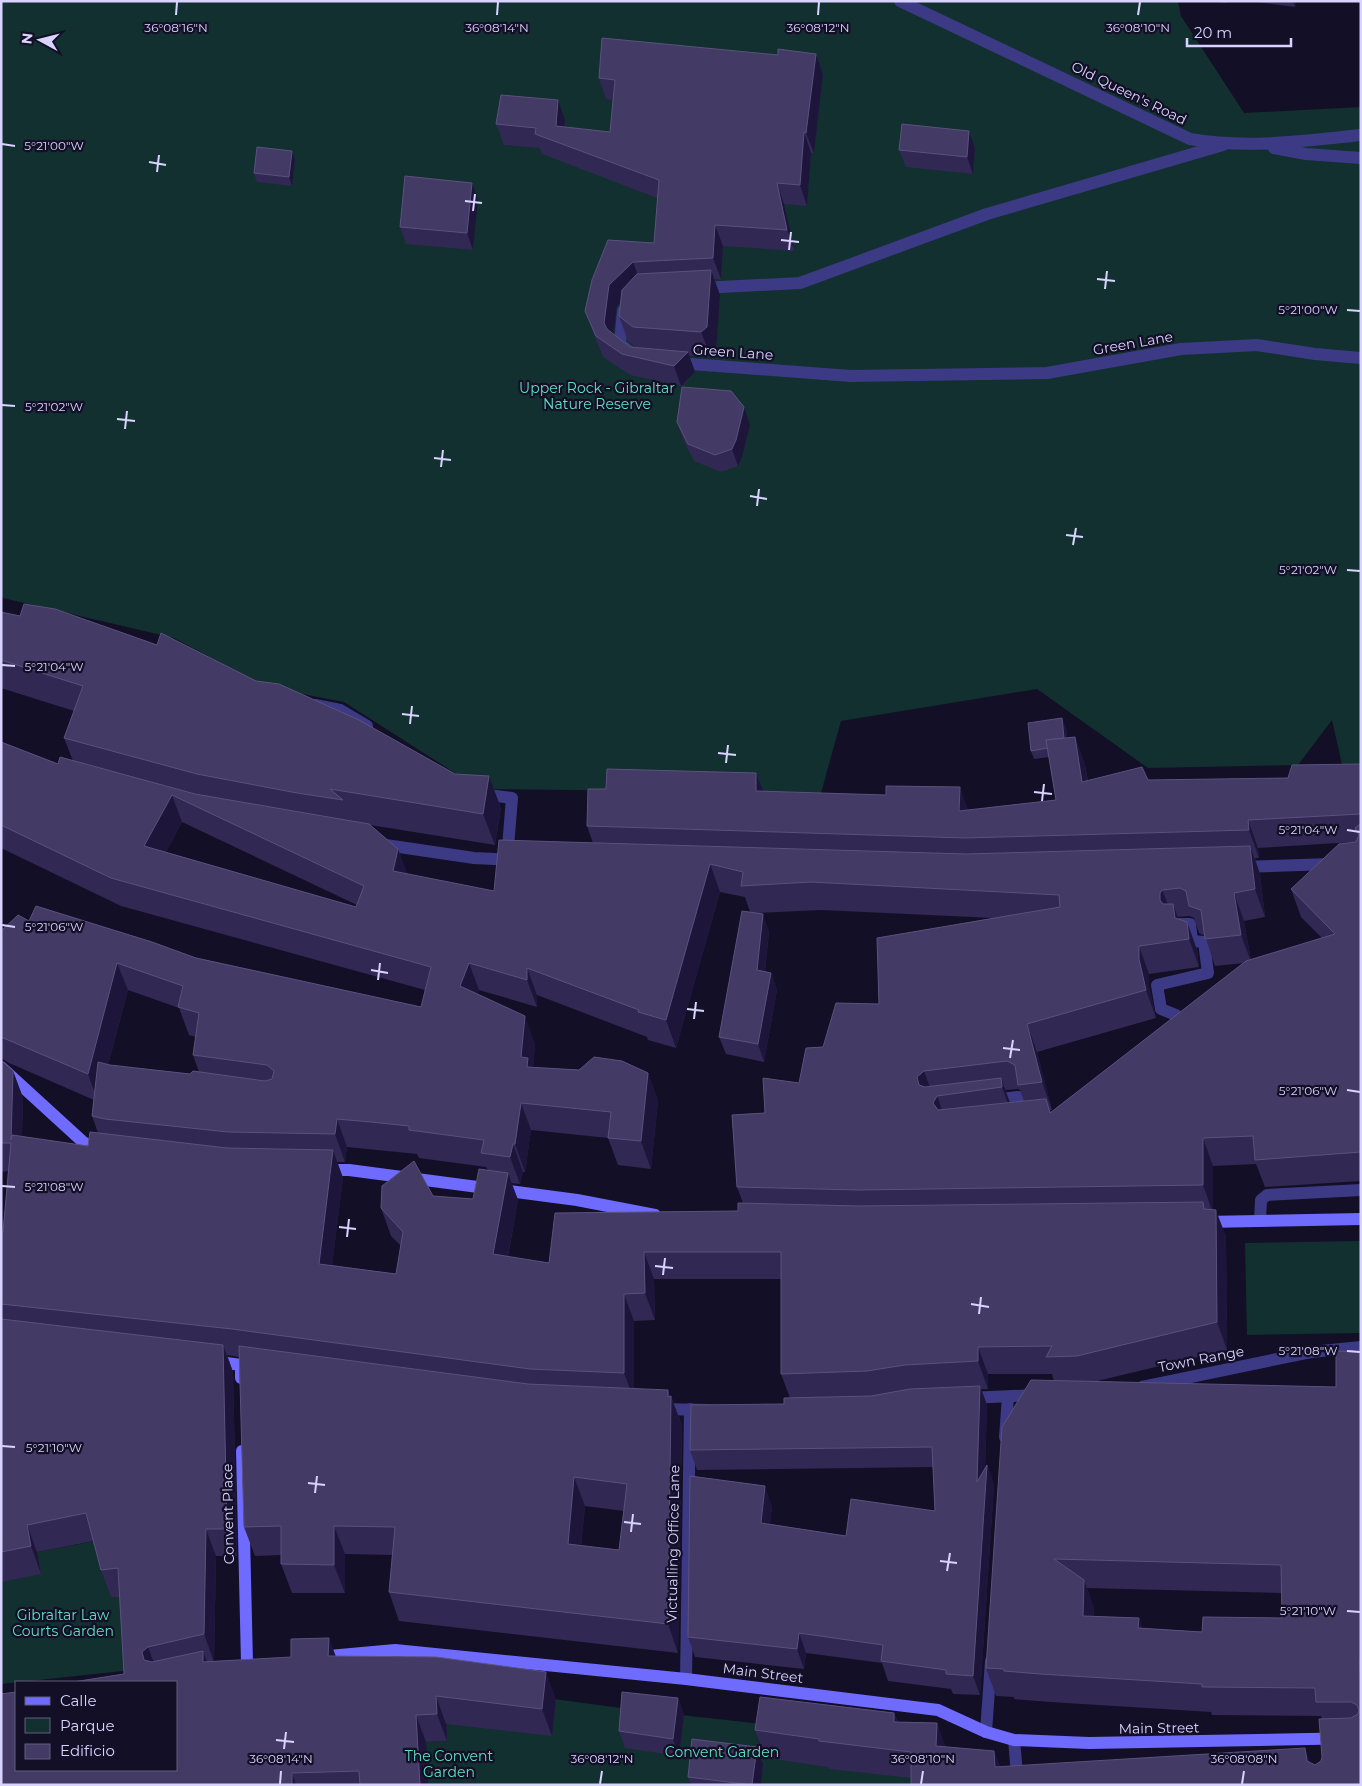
<svg xmlns="http://www.w3.org/2000/svg" width="1362" height="1786" font-family="Montserrat,sans-serif">
  <style>
    .green { fill: #12302f }
    .lines { fill: none; stroke-linecap: round; stroke-linejoin: round }
    .lane { stroke: #3d3a85; stroke-width: 12 }
    .street { stroke: #3d3a85; stroke-width: 12 }
    .secondary { stroke: #6f6bff; stroke-width: 12 }
    .wall { fill: #312854; fill-rule: evenodd }
    .shaded-wall { fill: #1d163a }
    .building { fill: #433a66; stroke: #5a527e; fill-rule: evenodd }
    .ticks { fill: none; stroke: #d9d4ff; stroke-width: 2 }
    .labels { text-anchor: middle; dominant-baseline: central; stroke-width: 4.5; stroke-linejoin: round; paint-order: stroke }
    .street-label { font-size: 14px; fill: #d9d4ff; stroke: #130f26 }
    .park-label { font-size: 14px; fill: #5fe0c0; stroke: #130f26 }
    .ticks-label { font-size: 12px; text-anchor: middle; fill: #d9d4ff; stroke: #130f26; stroke-width: 4.5; stroke-linejoin: round; paint-order: stroke }
  </style>
  <rect width="100%" height="100%" fill="#130f26"/>
  <g class="green">
    <path d="M1 1H1178L1181 16 1244 113 1361 107V767L1343 769 1332 720 1298 765 1148 768 1037 689 841 721 821 793 480 789 344 702 266 687 174 638 3 598 1 595Z"/>
    <path d="M1361 1241V1333L1247 1335 1245 1243Z"/>
    <path d="M96 1541 128 1596 132 1670 1 1684V1581L37 1552Z"/>
    <path d="M444 1684 628 1709 914 1741 911 1785H428L426 1742 447 1741Z"/>
  </g>
  <g class="lines">
    <g class="lane">
      <path d="M900 1 1190 139C1247 149 1303 141 1361 135"/>
      <path d="M1274 148 1306 154 1361 158"/>
      <path d="M701 288 800 283 987 214 1223 145"/>
      <path d="M626 308 623 311 620 344 630 352"/>
      <path d="M677 363 851 376 1047 373 1181 349 1257 345 1315 354 1361 358"/>
    </g>
    <g class="street">
      <path d="M315 705 340 710 367 726"/>
      <path d="M481 794 512 798 508 847 517 848"/>
      <path d="M379 844 474 858 513 860"/>
      <path d="M1240 867 1361 863"/>
      <path d="M1176 1015 1161 1009 1157 985 1208 973 1204 942 1192 941 1190 924H1177"/>
      <path d="M993 1100 1018 1097 1020 1117"/>
      <path d="M1260 1221 1261 1200 1267 1195 1361 1190"/>
      <path d="M1142 1387 1311 1352 1361 1347"/>
      <path d="M968 1398 1037 1395"/>
      <path d="M661 1409 708 1410"/>
      <path d="M1005 1437 1008 1397"/>
      <path d="M686 1679 690 1409"/>
      <path d="M986 1732 991 1661"/>
      <path d="M1014 1740 1018 1785"/>
    </g>
    <g class="secondary">
      <path d="M1 1067 82 1141 94 1150 102 1152"/>
      <path d="M323 1170H349L577 1200 655 1215"/>
      <path d="M1204 1222 1361 1219"/>
      <path d="M212 1361 241 1365V1378"/>
      <path d="M242 1451 247 1663"/>
      <path d="M318 1657 395 1650 686 1679 938 1710 986 1732 1014 1740 1089 1743 1361 1738"/>
    </g>
  </g>
  <g class="wall">
    <path d="M1211 1H1227V3Z"/>
    <path d="M1248 1H1296L1295 7Z"/>
    <path d="M816 54 823 74 814 153H811L807 206 784 204 795 251 723 246 721 279H714L720 295 716 352 711 357 689 356 695 372 681 386 630 375 603 357 593 332 585 311 592 280 654 243 657 198 542 154 540 148 504 145 496 124 565 120V127L610 132 613 100 606 99 599 78 778 55ZM621 302 619 316 628 341 637 348 630 347 613 334 617 306Z"/>
    <path d="M969 131 975 148 973 174 906 167 899 150Z"/>
    <path d="M292 151 295 160 292 186 257 182 254 173Z"/>
    <path d="M478 200 473 250 406 244 400 227Z"/>
    <path d="M677 422 750 425 742 457 738 466 721 472 694 461 683 439Z"/>
    <path d="M1 612 501 808 495 845 370 825 398 849 407 874 494 891 593 843 587 826 606 789 756 773 763 791 968 810 1056 800 1049 757 1034 759 1031 751 1066 727 1067 738 1075 737 1085 765 1088 781 1288 778 1361 764V1181L1265 1187 1256 1164 1213 1166V1210L1226 1237 1227 1350 1093 1382 1336 1387 1361 1352V1785L911 1778 829 1769 828 1767 766 1758 755 1730 894 1713 898 1722 937 1723 945 1747 994 1751 1000 1767 1310 1763 1315 1765 1321 1761 1322 1757V1719L1321 1716 1212 1715 1211 1712 1050 1702 1014 1699V1697L996 1696 986 1668 1054 1381 1052 1374H988V1389H981L987 1405 985 1468 987 1465 994 1485 980 1695 953 1694 951 1689 888 1681 882 1663 806 1653 804 1669 695 1657 688 1637 772 1506 770 1524 846 1536 935 1511 933 1467 697 1470 690 1450 784 1404 790 1398 781 1374V1279H654L655 1320 634 1321V1388L671 1396 682 1425 678 1653 399 1621 389 1592 392 1555 345 1554V1593H292L281 1564V1555L255 1556 244 1527 239 1357 227 1355 233 1372 237 1556H216L214 1661 335 1656 556 1699 552 1736 446 1724 447 1741 426 1742 428 1785H1L16 1770H176L124 1674 119 1597H111L101 1570 94 1541 37 1552 41 1574 1 1582V1232H3L8 1171 1 1172V1060L13 1071 23 1098 22 1137 88 1146 98 1133 92 1116 94 1100 9 1063 1 1058V931L29 921 421 1007 425 990 121 906 1 848V742L58 764 73 761 64 738 74 711 1 688ZM182 822 357 905 356 907 166 852ZM1354 842 1291 889 1301 917 1322 938 1251 960 1244 921 1265 917 1260 874 1255 858H1259L1258 848ZM720 892 745 897 750 912 719 1037 726 1054 764 1062 777 990 771 973 765 971 769 931 757 913 821 910 993 918 823 1047 799 1083 765 1113 737 1187 743 1203 738 1211 549 1263 508 1257 518 1200 511 1183 520 1184 523 1172H525L531 1130 608 1138 618 1165 651 1169 658 1101 648 1073 579 1070 533 1067 535 1044 477 994 479 990 537 1007V995L647 1037 648 1040 676 1048ZM1190 916 1194 918 1199 933 1205 936 1215 966 1244 963 1051 1112 1050 1110H1052L1037 1052 1156 1018 1149 986V974L1199 967 1197 950 1187 922 1178 919 1177 917ZM128 990 179 1008 189 1035 196 1037 193 1055 199 1072 190 1074 108 1065ZM1018 1089 1020 1090 1024 1101 1010 1102 1005 1090ZM347 1147 417 1154 419 1158 486 1167 488 1170 473 1199 433 1196 381 1208 391 1236 401 1246 396 1274 332 1265 343 1178 337 1162H345ZM585 1506 624 1511 619 1550 581 1546ZM1087 1588 1281 1593 1282 1618 1202 1632 1142 1628 1139 1618 1094 1616V1608Z"/>
    <path d="M678 1698 684 1715 679 1756 625 1748 619 1731Z"/>
    <path d="M763 1764 761 1785H691L688 1777Z"/>
  </g>
  <g class="shaded-wall">
    <path d="M1293 1H1296L1295 7Z"/>
    <path d="M816 54 823 74 814 153 806 133Z"/>
    <path d="M558 100 565 120 563 145 556 126Z"/>
    <path d="M969 131 975 148 973 174 967 157Z"/>
    <path d="M804 132 811 153 807 206 800 185Z"/>
    <path d="M292 151 295 160 292 186 289 177Z"/>
    <path d="M472 183 478 200 473 250 467 233Z"/>
    <path d="M777 183 784 204 795 251 787 230Z"/>
    <path d="M715 225 723 246 721 279 713 258Z"/>
    <path d="M633 262 641 283 617 306 612 343 604 323 609 285Z"/>
    <path d="M711 270 720 295 716 352 711 357 701 332Z"/>
    <path d="M688 352 695 372 681 386 674 366Z"/>
    <path d="M744 407 750 425 742 457 738 466 732 449Z"/>
    <path d="M1062 718 1066 727 1068 754 1065 745Z"/>
    <path d="M1075 737 1085 765 1092 810 1082 782Z"/>
    <path d="M756 773 767 801 756 791Z"/>
    <path d="M489 776 501 808 495 845 483 814Z"/>
    <path d="M960 787 970 815 959 811Z"/>
    <path d="M172 795 182 822 155 874 144 846Z"/>
    <path d="M1248 820 1258 848 1259 858 1249 830Z"/>
    <path d="M1250 846 1260 874 1265 917 1255 889Z"/>
    <path d="M398 849 408 876 393 871Z"/>
    <path d="M710 864 720 892 676 1048 666 1020Z"/>
    <path d="M1162 890 1173 917 1160 900V893Z"/>
    <path d="M1234 893 1244 921 1251 962 1241 935Z"/>
    <path d="M1173 904 1183 932 1175 918Z"/>
    <path d="M763 914 769 931 763 987 757 970Z"/>
    <path d="M1187 922 1197 950 1199 967 1189 939Z"/>
    <path d="M1139 946 1149 974V986L1156 1018 1146 990 1139 959Z"/>
    <path d="M117 963 128 990 98 1102 88 1074Z"/>
    <path d="M469 963 479 990 470 1014 460 986Z"/>
    <path d="M527 968 537 995V1007L527 980Z"/>
    <path d="M771 973 777 990 764 1062 758 1044Z"/>
    <path d="M525 1016 535 1044 533 1070 538 1085 521 1057Z"/>
    <path d="M1027 1024 1037 1052 1052 1110 1042 1082Z"/>
    <path d="M13 1071 23 1098 21 1168 11 1140Z"/>
    <path d="M924 1071 934 1099 919 1085 917 1077Z"/>
    <path d="M648 1073 658 1101 651 1169 641 1141Z"/>
    <path d="M1001 1078 1011 1106 1012 1115 1002 1087Z"/>
    <path d="M937 1096 947 1123 933 1103Z"/>
    <path d="M521 1103 531 1130 525 1172 515 1144Z"/>
    <path d="M337 1119 347 1147 345 1162 335 1134Z"/>
    <path d="M1203 1138 1213 1166V1213L1203 1185Z"/>
    <path d="M513 1144 523 1172 520 1184 510 1157Z"/>
    <path d="M333 1150 343 1178 329 1291 319 1264Z"/>
    <path d="M508 1173 518 1200 503 1282 493 1254Z"/>
    <path d="M1216 1210 1226 1237 1227 1350 1217 1322Z"/>
    <path d="M644 1252 654 1279 655 1320 645 1293Z"/>
    <path d="M624 1294 634 1321V1400L624 1373Z"/>
    <path d="M223 1345 233 1372 237 1556 227 1529Z"/>
    <path d="M978 1347 988 1374V1389L978 1361Z"/>
    <path d="M980 1386 987 1405 984 1501 977 1482Z"/>
    <path d="M668 1390 682 1425 678 1653 668 1624Z"/>
    <path d="M987 1465 994 1485 980 1695 973 1676Z"/>
    <path d="M574 1477 585 1506 578 1573 568 1544Z"/>
    <path d="M765 1486 772 1506 768 1543 761 1523Z"/>
    <path d="M27 1525 37 1552 41 1574 31 1546Z"/>
    <path d="M334 1526 345 1554V1593L334 1565Z"/>
    <path d="M206 1529 216 1556 214 1662 204 1634Z"/>
    <path d="M1084 1580 1094 1608 1093 1644 1083 1616Z"/>
    <path d="M1139 1618 1149 1646 1138 1628Z"/>
    <path d="M799 1633 806 1653 804 1669 797 1649Z"/>
    <path d="M329 1638 339 1665 328 1656Z"/>
    <path d="M148 1647 158 1674 144 1660 142 1652Z"/>
    <path d="M203 1651 213 1679 203 1662Z"/>
    <path d="M1360 1659 1361 1662V1707Z"/>
    <path d="M546 1672 556 1699 552 1736 542 1709Z"/>
    <path d="M436 1696 446 1724 447 1741 437 1714Z"/>
    <path d="M678 1698 684 1715 679 1756 673 1739Z"/>
    <path d="M894 1713 905 1741 894 1722Z"/>
    <path d="M416 1715 426 1742 428 1785H420Z"/>
    <path d="M937 1723 947 1751 936 1746Z"/>
    <path d="M757 1747 763 1764 761 1785H752Z"/>
    <path d="M1305 1748 1315 1776 1307 1761Z"/>
    <path d="M994 1751 1004 1779 995 1767Z"/>
    <path d="M292 1773 296 1785H292Z"/>
  </g>
  <g class="building">
    <path d="M602 38 778 55V49L816 54 806 133 804 132 800 185 777 183 787 230 715 225 713 258 633 262 609 285 604 323 607 329 630 347 688 352 674 366 622 354 596 336 585 311 592 280 608 240 654 243 659 180 535 134 536 128 496 124 501 95 558 100 556 126 610 132 615 80 599 78Z"/>
    <path d="M902 124 969 131 967 157 899 150Z"/>
    <path d="M257 147 292 151 289 177 254 173Z"/>
    <path d="M405 176 472 183 467 233 400 227Z"/>
    <path d="M711 270 707 327 701 332 633 327 619 316 622 290 637 274Z"/>
    <path d="M682 387 731 391 744 407 736 440 732 449 715 455 688 444 677 422Z"/>
    <path d="M24 604 55 609 157 645 161 633 256 681 279 684 359 720 455 774 489 776 483 814 330 789 343 800 297 793 197 774 64 738 83 686 1 660V612L20 616Z"/>
    <path d="M1062 718 1064 738 1046 740 1048 748 1031 751 1028 723Z"/>
    <path d="M1075 737 1082 782 1142 767 1148 780 1288 778 1292 765 1361 764V814L1248 820 1249 830 966 838 587 826 588 789H606L607 769 756 773V791L886 795V786L960 787 959 811 1056 800 1046 740Z"/>
    <path d="M1 742 58 764 60 757 195 794 369 824 398 849 393 871 494 891 499 840 966 854 1250 846 1255 889 1234 893 1241 935 1205 939 1201 910 1189 906 1186 891 1180 888 1162 890 1160 893V900L1163 904H1173L1175 918 1187 922 1189 939 1139 946V959L1146 990 1027 1024 1042 1082 1018 1085 1015 1065 1007 1061 924 1071 917 1077 919 1085 925 1087 1001 1078 1002 1087 937 1096 933 1103 938 1110 1044 1099H1046L1050 1113 1246 961 1335 934 1291 889 1339 844 1356 842 1359 835 1355 828 1361 823V1152L1255 1160 1253 1136 1203 1138V1185L859 1190 737 1187 732 1115 765 1113 763 1078 799 1083 806 1048 823 1047 836 1003 879 1004 877 938 1060 907 1059 895 811 882 741 886 743 872 710 864 666 1020 638 1012 639 1010 527 968V980L469 963 460 986 525 1016 521 1057 528 1058 527 1067 579 1070 594 1057 622 1061 648 1073 641 1141 608 1138 611 1112 521 1103 515 1144H513L510 1157 481 1153 484 1140 409 1130V1126L371 1122 337 1119 335 1134 228 1132 105 1119 92 1116 98 1062 110 1065 190 1074 193 1071 265 1081 272 1079 274 1071 267 1065 193 1055 199 1013 178 1007 183 986 117 963 88 1074 1 1037V931L18 915 29 921 36 906 152 942 196 958 421 1007 431 967 111 878 1 825ZM172 795 364 886 356 907 144 846Z"/>
    <path d="M742 911 763 914 757 970 771 973 758 1044 719 1037Z"/>
    <path d="M1 1060 13 1071 11 1140 12 1135 88 1146 90 1132 227 1148 333 1150 319 1264 396 1274 403 1232 381 1208 382 1186 414 1161 433 1196 473 1199 479 1169 508 1173 493 1254 549 1263 555 1213 738 1211V1203L859 1206 1203 1202 1204 1209 1216 1210 1217 1322 1077 1356 1046 1357 1052 1346 978 1347V1361L905 1365 867 1371 781 1374V1252H644L645 1293 624 1294V1373L530 1369 232 1329 1 1304V1232H3L11 1143H1Z"/>
    <path d="M1 1319 223 1345 227 1529H206L204 1634 148 1647 142 1652 144 1660 152 1662 203 1651V1662L291 1657V1639L329 1638 328 1656 436 1657 546 1672 542 1709 436 1696 437 1714 416 1715 420 1785H360L359 1771 292 1773V1785H1V1694L16 1692V1770H176V1682H73L124 1674 118 1568 101 1570 86 1513 27 1525 31 1546 1 1552Z"/>
    <path d="M239 1346 528 1384 668 1390V1397L671 1396 668 1624 389 1592 395 1527 334 1526V1565L281 1564V1526L244 1527ZM574 1477 627 1484 619 1550 568 1544Z"/>
    <path d="M1336 1351 1361 1352V1659H1360L1361 1707V1785H911V1752L819 1741V1739L755 1730 760 1697 894 1713V1722L937 1723 936 1746 994 1751 995 1767 1305 1748 1307 1761 1315 1765 1321 1761 1322 1757 1319 1719 1351 1718 1358 1714 1359 1710 1357 1705 1351 1702H1316L1315 1688 1202 1687V1684L1040 1674 1004 1671V1669L986 1668 1002 1427 1031 1380 1336 1387ZM1054 1559 1281 1565 1282 1618 1203 1617 1202 1632 1138 1628 1139 1618 1083 1616 1084 1580Z"/>
    <path d="M980 1386 977 1482 987 1465 973 1676 946 1674V1670L881 1661 883 1645 799 1633 797 1649 688 1637 690 1476 765 1486 761 1523 846 1536 851 1499 935 1511 932 1447 690 1450 691 1405 784 1404V1398L871 1396 910 1389Z"/>
    <path d="M622 1692 678 1698 673 1739 619 1731Z"/>
    <path d="M692 1739 757 1747 752 1785 688 1777Z"/>
  </g>
  <path class="ticks" d="M176 15 177 2M497 15 498 2M818 15 819 2M1138 15 1140 2M2 144 15 146M149 162 166 165M157 172 159 155M465 201 482 203M473 211 475 194M781 240 799 242M789 250 791 232M1097 279 1115 281M1105 289 1107 271M1347 310 1360 311M2 405 15 406M117 419 135 421M125 429 127 411M434 458 451 460M441 467 443 450M750 496 767 499M757 506 759 489M1066 535 1083 537M1073 545 1076 528M1347 570 1360 571M2 665 15 666M402 714 419 716M410 724 412 706M718 753 736 755M726 763 728 745M1034 792 1052 794M1042 801 1044 784M1347 830 1360 832M2 925 15 927M371 970 388 973M378 980 380 963M687 1009 704 1011M694 1019 696 1002M1003 1048 1020 1050M1010 1058 1013 1040M1347 1090 1360 1092M2 1186 15 1187M339 1227 356 1229M347 1237 349 1219M655 1266 673 1268M663 1275 665 1258M971 1304 989 1307M979 1314 981 1297M1347 1351 1360 1352M2 1446 15 1447M308 1483 325 1485M315 1493 317 1476M624 1522 641 1524M631 1532 633 1514M940 1561 957 1563M947 1571 950 1553M1347 1611 1360 1612M276 1740 294 1742M284 1749 286 1732M280 1784 281 1771M600 1784 602 1771M921 1784 923 1771M1242 1784 1244 1771"/>
  <g class="labels">
    <g class="street-label">
      <text transform="translate(1129 93) rotate(26)">Old Queen's Road</text>
      <text transform="translate(1133 343) rotate(-10)">Green Lane</text>
      <text transform="translate(733 352) rotate(4)">Green Lane</text>
      <text transform="translate(1201 1359) rotate(-11)">Town Range</text>
      <text transform="translate(228 1514) rotate(-91)">Convent Place</text>
      <text transform="translate(673 1544) rotate(-89)">Victualling Office Lane</text>
      <text transform="translate(763 1673) rotate(7)">Main Street</text>
      <text transform="translate(1159 1728) rotate(-1)">Main Street</text>
    </g>
    <g class="park-label">
      <text x="597" y="388">Upper Rock - Gibraltar<tspan x="597" dy="16">Nature Reserve</tspan></text>
      <text x="63" y="1615">Gibraltar Law<tspan x="63" dy="16">Courts Garden</tspan></text>
      <text x="722" y="1752">Convent Garden</text>
      <text x="449" y="1756">The Convent<tspan x="449" dy="16">Garden</tspan></text>
    </g>
  </g>
  <g class="ticks-label">
    <text x="176" y="32">36°08'16"N</text>
    <text x="497" y="32">36°08'14"N</text>
    <text x="818" y="32">36°08'12"N</text>
    <text x="1138" y="32">36°08'10"N</text>
    <text x="54" y="150">5°21'00"W</text>
    <text x="1308" y="314">5°21'00"W</text>
    <text x="54" y="411">5°21'02"W</text>
    <text x="1308" y="574">5°21'02"W</text>
    <text x="54" y="671">5°21'04"W</text>
    <text x="1308" y="834">5°21'04"W</text>
    <text x="54" y="931">5°21'06"W</text>
    <text x="1308" y="1095">5°21'06"W</text>
    <text x="54" y="1191">5°21'08"W</text>
    <text x="1308" y="1355">5°21'08"W</text>
    <text x="54" y="1452">5°21'10"W</text>
    <text x="1308" y="1615">5°21'10"W</text>
    <text x="281" y="1763">36°08'14"N</text>
    <text x="602" y="1763">36°08'12"N</text>
    <text x="923" y="1763">36°08'10"N</text>
    <text x="1244" y="1763">36°08'08"N</text>
  </g>
  <rect width="1362" height="1786" fill="none" stroke="#d9d4ff" stroke-width="5"/>
  <rect x="15" y="1681" width="162" height="90" fill="#130f26" stroke="#625e7d"/>
  <rect x="25" y="1697" width="25" height="8" fill="#6f6bff" stroke="#625e7d"/>
  <text x="60" y="1706" font-size="15" fill="#d9d4ff">Calle</text>
  <rect x="25" y="1718" width="25" height="15" fill="#12302f" stroke="#625e7d"/>
  <text x="60" y="1731" font-size="15" fill="#d9d4ff">Parque</text>
  <rect x="25" y="1744" width="25" height="15" fill="#433a66" stroke="#625e7d"/>
  <text x="60" y="1756" font-size="15" fill="#d9d4ff">Edificio</text>
  <g transform="translate(40 40) rotate(277)" stroke="#130f26" stroke-width="4" paint-order="stroke">
  <path d="M0-4L9 19L0 12L-9 19Z" fill="#d9d4ff"/>
  <text y="-8" font-size="14" font-weight="bold" text-anchor="middle" fill="#d9d4ff">N</text>
  </g>
  <path d="M1187 38v8h104v-8" fill="none" stroke="#d9d4ff" stroke-width="2.5"/>
  <text x="1194" y="38" font-size="15" fill="#d9d4ff" stroke="#130f26" stroke-width="4" paint-order="stroke">20 m</text>
</svg>
